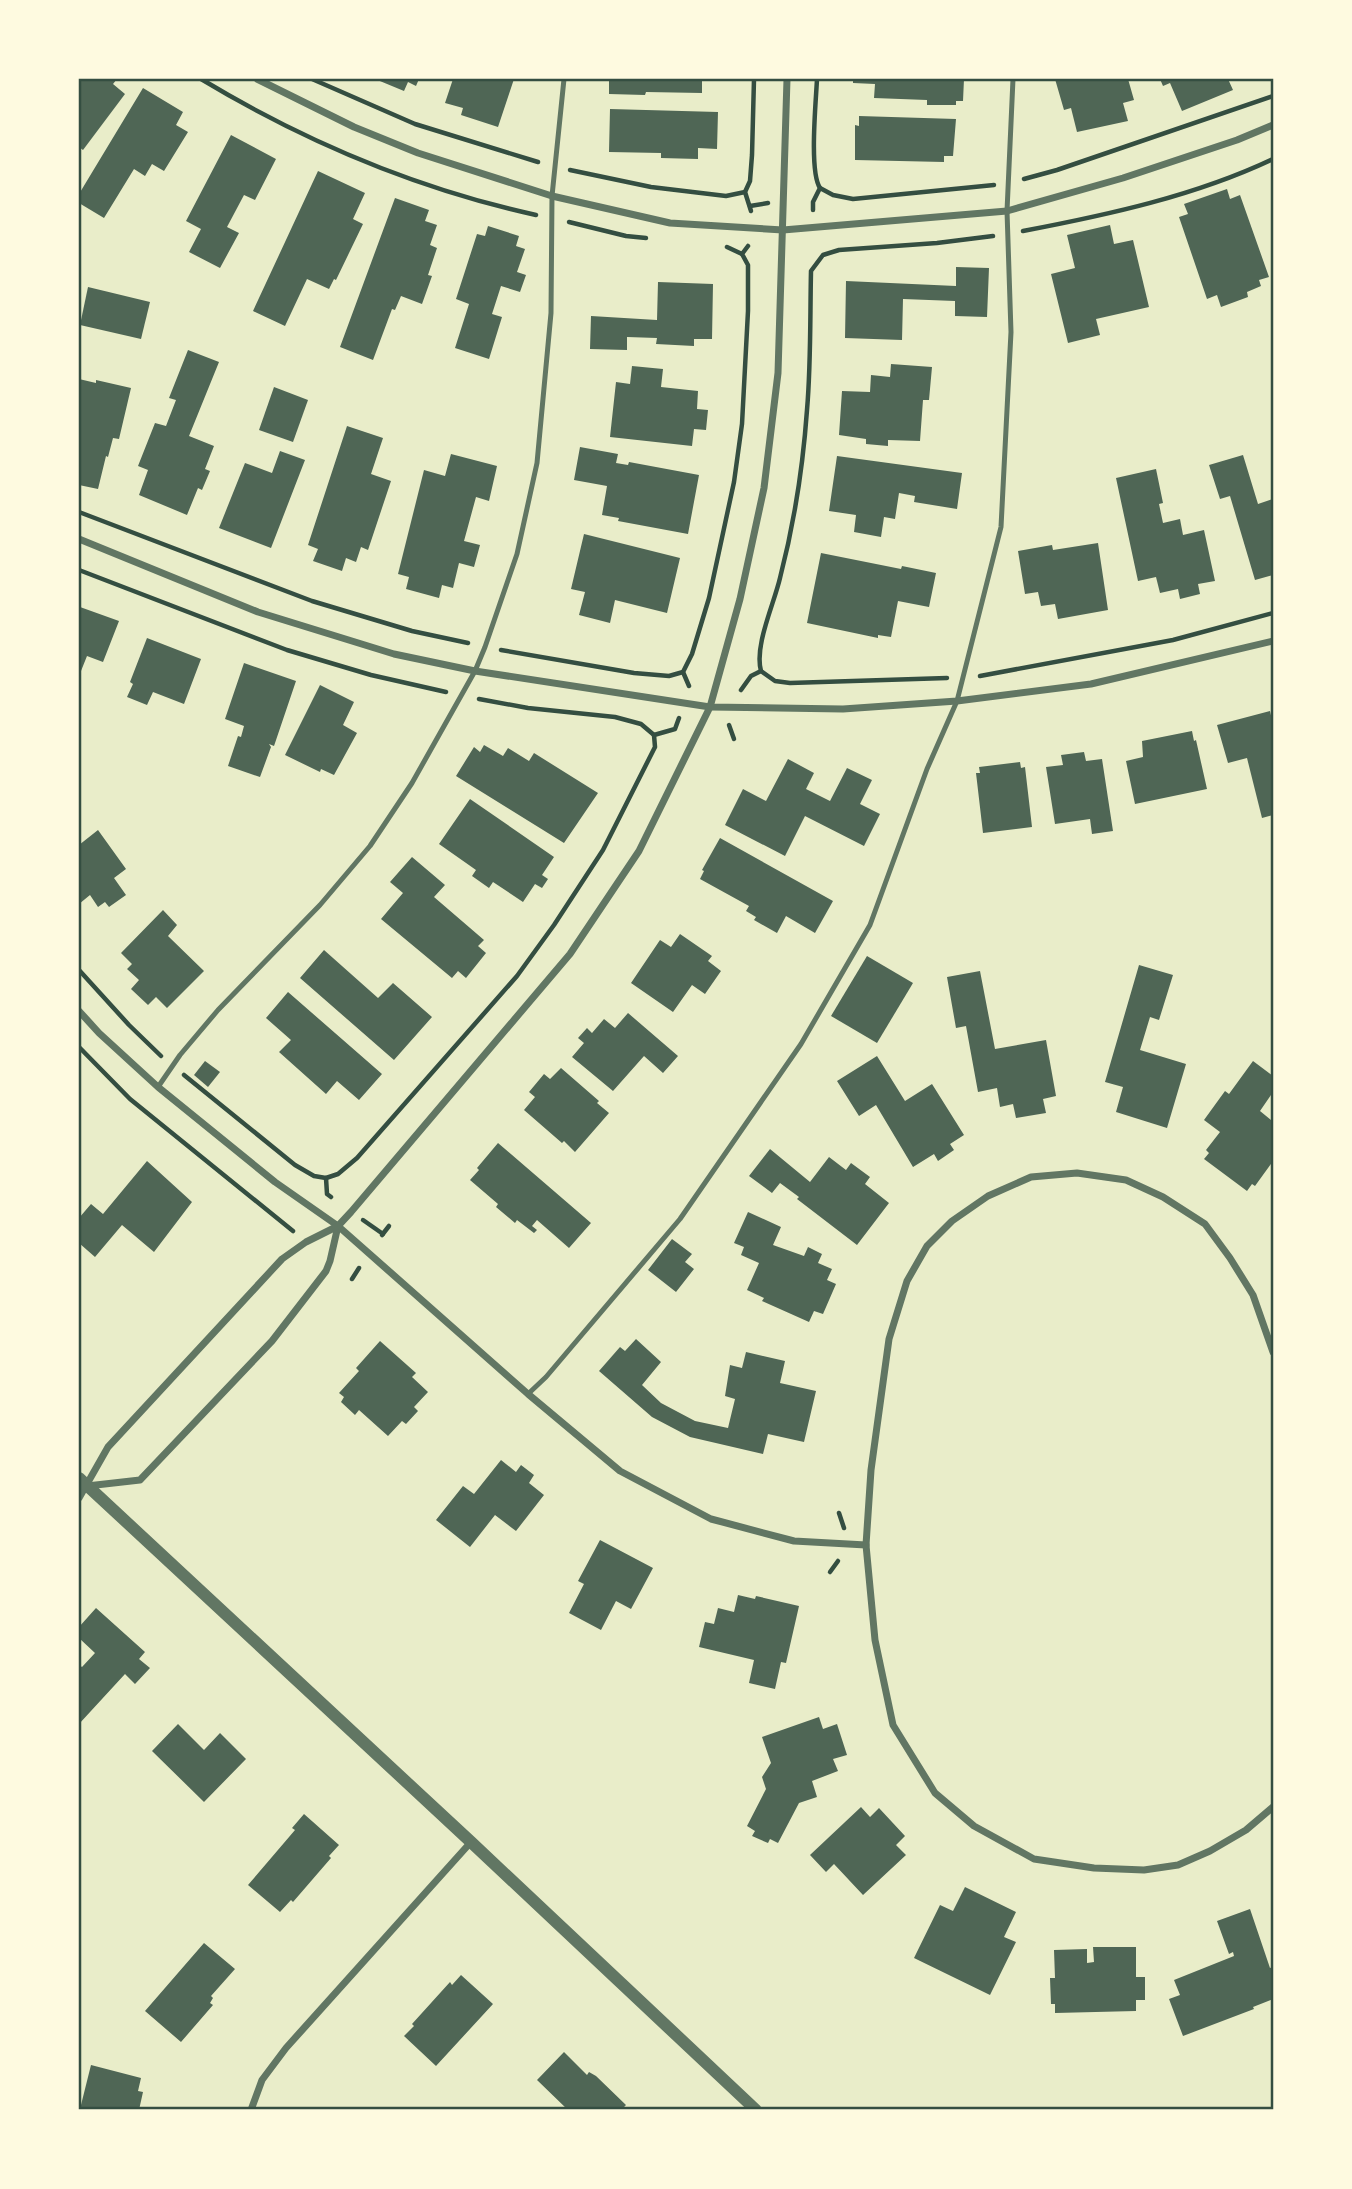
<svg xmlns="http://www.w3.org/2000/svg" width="1352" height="2189" font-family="Georgia,serif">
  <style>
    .building { fill: #4f6655 }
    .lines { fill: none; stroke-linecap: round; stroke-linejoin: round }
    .path { stroke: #344e41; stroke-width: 4.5 }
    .service { stroke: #617663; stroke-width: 5 }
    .minor { stroke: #617663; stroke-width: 7 }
    .tertiary { stroke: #617663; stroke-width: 12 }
    .neatline { fill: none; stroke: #344e41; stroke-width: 2.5 }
  </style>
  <rect width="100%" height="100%" fill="#e9edc9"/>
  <g class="building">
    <path d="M79 79H117L113 84 125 94 83 150 79 147Z"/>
    <path d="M375 79H419L416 86 408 82 404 91Z"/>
    <path d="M453 79H514L498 127 461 115 463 108 445 103Z"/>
    <path d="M609 79H702V93L646 92 645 95 609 94Z"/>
    <path d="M853 79H964L963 101H956V105H927V100L874 98 875 84 853 83Z"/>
    <path d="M1055 79H1128L1134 100 1123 103 1128 121 1077 132 1071 108 1064 110Z"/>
    <path d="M1160 79H1228L1233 90 1182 111 1170 83 1163 86Z"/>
    <path d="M143 88 183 112 176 125 188 132 164 171 152 164 145 176 134 169 104 218 79 203V194Z"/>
    <path d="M610 109 718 112 717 149 698 148V159L661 158V153L609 152Z"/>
    <path d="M859 116 956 119 953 156H944V162L855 160V125L859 126Z"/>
    <path d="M231 135 276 159 255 200 244 195 227 227 239 233 220 268 189 252 201 229 186 221Z"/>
    <path d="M318 171 365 193 353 219 363 224 336 280 334 279 329 289 307 279 285 326 253 311Z"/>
    <path d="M1227 189 1230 199 1240 195 1269 277 1259 280 1261 286 1247 292 1248 297 1221 307 1217 295 1207 299 1179 217 1188 214 1184 204Z"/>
    <path d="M395 198 429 210 425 221 437 225 430 245 437 248 428 275 432 276 422 304 401 296 395 310 392 309 373 360 340 347Z"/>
    <path d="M1110 225 1114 244 1133 240 1149 307 1096 319 1100 335 1068 343 1051 274 1075 268 1067 235Z"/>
    <path d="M488 226 519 236 516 246 525 249 517 272 526 275 520 292 501 286 492 314 502 317 489 359 455 348 469 304 456 299 477 234 485 236Z"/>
    <path d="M956 267 989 268 987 317 955 316V301L903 299 902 340 845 338 846 281 956 286Z"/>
    <path d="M658 282 713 284 712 339H694V346L656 344 657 338 627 337V350L590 349 591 316 657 320Z"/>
    <path d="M88 287 150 302 141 339 80 325Z"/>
    <path d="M188 350 219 362 189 436 214 446 205 469 210 471 202 490 198 488 187 515 139 495 148 470 138 466 155 423 166 426 176 400 169 398Z"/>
    <path d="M891 364 932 367 929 400H923L920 441 888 440V446L866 444V439L839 435 842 391 870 392 871 375 890 377Z"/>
    <path d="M632 366 663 369 661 387 698 391 697 409 708 410 706 430 694 429 692 446 610 437 616 382 630 384Z"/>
    <path d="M79 379 96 383V380L131 388 119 439 113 438 108 457 106 456 98 489 79 485Z"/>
    <path d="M274 387 308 400 293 442 259 430Z"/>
    <path d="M347 426 383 438 371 474 391 481 368 550 361 547 356 562 346 558 342 571 313 561 318 549 308 545Z"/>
    <path d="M580 447 618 454 616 463 628 465 629 462 699 475 688 534 618 521 619 518 602 515 607 486 574 480Z"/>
    <path d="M280 451 305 460 271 548 219 528 245 463 272 473Z"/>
    <path d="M451 454 497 466 489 501 476 497 464 541 480 545 474 567 459 563 453 588 442 585 439 598 406 589 409 577 398 574 424 470 445 476Z"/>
    <path d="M1243 455 1258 504 1273 499V575L1255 580 1230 496 1220 499 1209 465Z"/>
    <path d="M837 456 962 473 957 509 914 502 915 496 899 493 895 519 884 517 881 537 854 532 856 515 829 511Z"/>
    <path d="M1156 469 1163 503 1159 504 1163 523 1180 519 1183 535 1204 530 1215 581 1198 584 1200 594 1180 599 1178 589 1160 593 1156 577 1138 581 1116 478Z"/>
    <path d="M584 534 680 558 667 613 615 600 610 623 579 615 585 592 571 589Z"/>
    <path d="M1098 543 1108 610 1058 619 1055 604 1041 606 1038 592 1025 594 1018 551 1052 545 1053 550Z"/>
    <path d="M821 553 901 569 902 566 936 573 929 607 898 601 891 637 878 635V638L807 623Z"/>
    <path d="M80 607 119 621 103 662 87 656 79 676Z"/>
    <path d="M147 638 201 659 184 704 153 692 147 705 127 697 133 684 130 682Z"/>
    <path d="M244 663 296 681 274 746 269 744 271 747 260 777 228 766 238 736 241 737 244 726 225 719Z"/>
    <path d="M320 685 354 702 343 725 357 733 334 775 321 769 320 772 285 755Z"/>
    <path d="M1270 711 1273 724V815L1262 818 1247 758 1228 763 1217 725Z"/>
    <path d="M1192 731 1194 741 1196 740 1207 789 1135 804 1126 761 1143 757 1142 741Z"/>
    <path d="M484 745 503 756 508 748 529 761 534 753 598 793 564 843 456 776 474 747 480 752Z"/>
    <path d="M1084 752 1086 761 1102 759 1113 831 1092 834 1090 819 1055 824 1046 767 1063 765 1061 755Z"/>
    <path d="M788 759 814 773 806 789 830 801 847 768 872 780 860 804 880 814 864 846 805 816 785 856 725 825 743 789 766 801Z"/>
    <path d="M1020 762 1021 768 1025 767 1032 827 983 833 976 773H980L979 767Z"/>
    <path d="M470 799 554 857 542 875 548 879 542 888 535 884 523 902 493 882 489 888 472 876 476 870 439 844Z"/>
    <path d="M98 830 126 869 114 878 126 895 109 907 105 902 98 907 90 895 79 904V845Z"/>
    <path d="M720 838 833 901 815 933 786 916 777 933 754 920 756 917 746 911 749 906 700 879 704 871 702 870Z"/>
    <path d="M412 857 445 885 434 897 484 940 478 946 486 953 466 978 458 971 452 978 381 919 403 893 390 882Z"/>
    <path d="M163 910 177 925 168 936 204 971 167 1008 156 997 148 1005 131 989 139 980 127 969 132 964 121 953Z"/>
    <path d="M680 934 712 956 708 961 721 971 705 994 692 985 673 1012 631 983 660 940 671 947Z"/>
    <path d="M324 950 378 998 393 983 432 1017 394 1060 300 978Z"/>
    <path d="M867 956 913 983 877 1043 831 1016Z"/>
    <path d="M1139 965 1173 975 1159 1020 1150 1017 1140 1050 1186 1064 1167 1128 1116 1112 1123 1087 1105 1082Z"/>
    <path d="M980 971 995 1049 1046 1040 1056 1096 1043 1099 1046 1113 1016 1118 1013 1104 1000 1107 997 1088 978 1092 966 1026 956 1028 947 977Z"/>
    <path d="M288 992 382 1074 359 1100 337 1081 326 1094 279 1052 291 1040 266 1018Z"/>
    <path d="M628 1013 678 1056 663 1073 644 1056 613 1091 572 1057 584 1043 578 1038 587 1028 592 1033 604 1019 615 1028Z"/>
    <path d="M877 1056 905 1101 932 1084 964 1135 950 1144 954 1150 938 1161 934 1154 913 1167 876 1105 859 1116 837 1081Z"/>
    <path d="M205 1061 220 1072 208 1087 194 1075Z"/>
    <path d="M1253 1061 1273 1076V1092L1260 1111 1271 1120 1273 1116V1161L1255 1186 1252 1184 1247 1191 1204 1159 1209 1153 1206 1150 1220 1132 1204 1120 1225 1091 1229 1094Z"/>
    <path d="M561 1068 599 1101 597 1103 609 1113 575 1152 564 1141 562 1143 524 1110 535 1097 529 1092 544 1074 550 1079Z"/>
    <path d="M498 1143 591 1223 569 1248 537 1220 532 1226 537 1230 534 1233 517 1220 515 1223 496 1207 498 1204 470 1180 479 1170 477 1168Z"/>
    <path d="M770 1149 810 1182 829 1157 846 1170 851 1163 870 1177 865 1184 889 1203 857 1245 797 1199 799 1197 780 1183 772 1193 749 1176Z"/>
    <path d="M147 1161 192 1202 154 1252 122 1225 95 1257 79 1243V1218L91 1204 103 1214Z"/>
    <path d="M748 1212 781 1227 773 1245 804 1256 808 1247 822 1254 818 1263 832 1269 827 1280 836 1284 823 1314 814 1311 809 1322 762 1301 764 1298 747 1290 759 1263 741 1255 744 1247 734 1243Z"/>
    <path d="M672 1239 692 1254 685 1262 694 1269 676 1292 648 1270Z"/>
    <path d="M636 1339 661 1362 642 1385 661 1403 695 1421 728 1428 735 1399 725 1396 730 1365 742 1368 746 1352 785 1361 780 1383 816 1391 804 1442 768 1434 763 1454 690 1437 652 1417 599 1371 620 1347 625 1351Z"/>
    <path d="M380 1341 416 1373 412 1377 428 1392 414 1407 418 1411 406 1424 402 1421 388 1436 359 1410 355 1415 341 1402 344 1397 339 1393 359 1371 356 1368Z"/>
    <path d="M501 1460 516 1472 521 1465 534 1475 529 1483 544 1495 516 1531 495 1515 470 1547 436 1520 463 1486 474 1494Z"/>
    <path d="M600 1540 653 1568 631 1609 616 1601 601 1630 569 1613 584 1584 578 1581Z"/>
    <path d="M738 1595 755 1599 756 1596 799 1606 786 1663 781 1662 775 1689 749 1683 754 1660 699 1647 705 1622 714 1624 718 1608 734 1612Z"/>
    <path d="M96 1608 145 1652 139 1659 150 1668 135 1684 125 1674 79 1724V1665L82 1667 95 1653 79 1638V1627Z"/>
    <path d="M819 1717 823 1729 837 1724 847 1755 833 1759 838 1771 812 1781 817 1797 799 1803 778 1843 770 1839 768 1843 752 1836 755 1831 747 1826 766 1789 762 1777 771 1763 762 1737Z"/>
    <path d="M178 1724 204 1750 220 1733 246 1759 204 1802 152 1751Z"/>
    <path d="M861 1807 870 1817 879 1808 905 1836 896 1845 906 1855 863 1895 834 1864 826 1872 810 1855Z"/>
    <path d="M304 1814 339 1845 329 1856 331 1858 293 1902 291 1900 280 1912 248 1885 295 1830 292 1828Z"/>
    <path d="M965 1887 1016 1912 1004 1937 1016 1942 990 1995 914 1958 940 1905 953 1911Z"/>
    <path d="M1250 1909 1270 1968 1273 1967V1999L1253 2007 1254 2009 1183 2036 1169 1999 1180 1995 1174 1980 1234 1956 1233 1952 1229 1954 1217 1921Z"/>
    <path d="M204 1943 235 1969 211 1996 213 1998 210 2003 213 2005 181 2042 145 2011Z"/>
    <path d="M1093 1947H1136V1977H1145V2000H1136V2011L1055 2013V2004H1051L1050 1978H1055L1054 1950 1087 1949V1963L1094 1962Z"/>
    <path d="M461 1975 493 2004 436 2066 404 2036 414 2026 412 2024 450 1982 452 1985Z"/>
    <path d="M564 2052 587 2075 589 2072 596 2076 626 2105 621 2110H568L537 2080Z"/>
    <path d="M91 2065 141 2078 138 2091 143 2092 139 2110 80 2109Z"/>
  </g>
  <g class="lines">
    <g class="path">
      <path d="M201 79C304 141 418 189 536 215"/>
      <path d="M312 79 415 124 538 162"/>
      <path d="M570 170 651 187 726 196 745 192"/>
      <path d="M1024 179 1057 170 1273 96"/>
      <path d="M820 188 833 195 853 199 994 185"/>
      <path d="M750 206 768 203"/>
      <path d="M813 210V202L820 188C809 172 816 101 817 79"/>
      <path d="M751 211 745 192 750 181 752 155 754 79"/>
      <path d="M569 222 626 236 646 238"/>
      <path d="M1023 231C1107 215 1195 196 1273 159"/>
      <path d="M727 247 742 254"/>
      <path d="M79 512 312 601 412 631 468 643"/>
      <path d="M79 570 287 650 371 675 446 692"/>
      <path d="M501 650 634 673 669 676 683 672"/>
      <path d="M761 671C754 646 774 604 780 578 794 524 803 466 807 410 811 364 810 317 811 271L823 255 839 250 937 243 993 236"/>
      <path d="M980 676 1173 640 1273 613"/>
      <path d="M689 686 683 672 692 654 709 598 734 482 742 424 748 311V265L742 254 748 246"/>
      <path d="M741 690 751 676 761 671 775 681 790 683 947 678"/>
      <path d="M479 699 528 708 615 717 641 724 654 735"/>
      <path d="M729 725 734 739"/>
      <path d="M79 970 129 1025 161 1056"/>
      <path d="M79 1047 130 1099 293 1231"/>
      <path d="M184 1075 295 1165 314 1176 326 1178 327 1194 331 1197"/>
      <path d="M326 1178 338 1174 357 1158 517 976 554 925 603 850 655 747 654 735 675 729 679 718"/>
      <path d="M363 1220 383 1234"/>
      <path d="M382 1235 389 1226"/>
      <path d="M352 1279 359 1268"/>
      <path d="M839 1513 844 1528"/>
      <path d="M830 1572 838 1561"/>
    </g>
    <g class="service">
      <path d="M158 1087 180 1055 218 1010 320 905 370 846 412 783 475 671 485 647 517 554 537 463 551 313 552 196 564 79"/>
      <path d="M528 1394 546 1377 680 1219 801 1044 870 925 927 769 957 701 1001 527 1011 332 1007 211 1013 79"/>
    </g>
    <g class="minor">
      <path d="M257 79 354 127 418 153 552 196 670 223 783 230 1007 211 1123 178 1237 140 1273 125"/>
      <path d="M79 539 258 612 394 654 475 671 710 707 843 709 957 701 1091 684 1273 641"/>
      <path d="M79 1011 99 1033 158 1087 275 1182 338 1226 528 1394 620 1471 711 1519 794 1541 866 1545"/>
      <path d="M1273 1352 1253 1295 1230 1258 1205 1224 1163 1197 1126 1180 1077 1173 1031 1177 988 1196 952 1221 927 1246 907 1281 889 1339 871 1470 866 1545 875 1640 893 1725 935 1793 974 1826 1034 1859 1094 1868 1144 1870 1178 1865 1210 1851 1246 1830 1273 1807"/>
      <path d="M87 1486 140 1480 272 1341 326 1271 330 1261 338 1226"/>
      <path d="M79 1498 108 1447 282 1259 306 1242 338 1226 351 1212 570 954 639 851 710 707 740 599 764 488 778 373 787 79"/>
      <path d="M251 2110 262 2080 286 2048 471 1842"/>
    </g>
    <path class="tertiary" d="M79 1478 471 1842 756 2110"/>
  </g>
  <rect width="1352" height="2189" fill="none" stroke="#fefae0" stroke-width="161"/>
  <rect x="80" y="80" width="1192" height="2028" class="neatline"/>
</svg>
